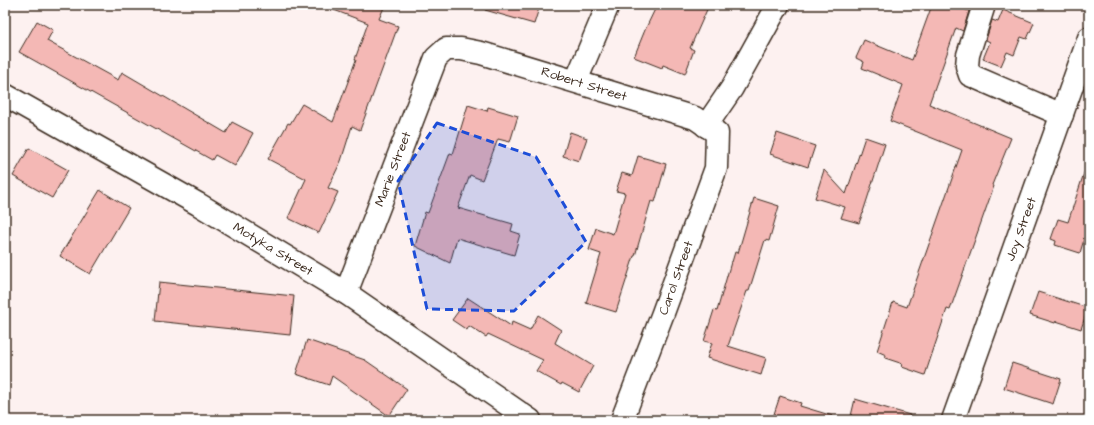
<svg xmlns="http://www.w3.org/2000/svg" width="1094" height="425" font-family="'Architects Daughter',sans-serif">
  <style>
    .building { fill: #f4b8b5; stroke: #3b2a1e }
    .lines { fill: none; stroke-linecap: round; stroke-linejoin: round }
    .minor-casing { stroke: #3b2a1e; stroke-width: 25 }
    .minor { stroke: #fff; stroke-width: 22 }
    .marked { fill: #1d4ed8; fill-opacity: 0.2; stroke: #1d4ed8; stroke-width: 3; stroke-dasharray: 8 5; stroke-linejoin: round }
    .labels { text-anchor: middle; dominant-baseline: central; stroke-width: 3; stroke-linejoin: round; paint-order: stroke }
    .street-label { font-size: 13px; fill: #3b2a1e; stroke: #fff }
  </style>
  <rect width="100%" height="100%" fill="#fdf1f0"/>
  <filter id="ink" filterUnits="userSpaceOnUse"><feTurbulence type="fractalNoise" baseFrequency=".025" numOctaves="2"/><feDisplacementMap in="SourceGraphic" scale="8" xChannelSelector="R" yChannelSelector="G"/><feConvolveMatrix kernelMatrix="1 2 1 2 8 2 1 2 1" color-interpolation-filters="sRGB"/></filter>
  <g filter="url(#ink)">
    <g class="building">
      <path d="M326 5H385L379 19 398 26 360 130 352 126 341 161 328 188 338 192 319 233 288 218 306 179 268 159 288 123 290 124 302 104 333 122 356 60 355 59 368 23 326 7Z"/>
      <path d="M486 5H540L534 24 485 10Z"/>
      <path d="M657 5H709L690 48 694 50 685 74 663 65 662 68 634 57 645 30Z"/>
      <path d="M932 5H965L963 9 969 11 963 31 956 28 929 104 1011 138 992 185 994 186 950 310 947 309 925 375 902 367 903 364 885 358 886 355 877 351 893 302 907 307 962 150 890 121 903 85 862 68 864 62 856 58 864 40 912 60Z"/>
      <path d="M1003 10 1034 23 1027 39 1021 37 1014 55 1007 52 1001 66 983 59 990 42 986 40 992 20 998 22Z"/>
      <path d="M37 21 53 30 47 41 118 80 122 72 226 133 232 122 253 133 235 166 215 155 212 160 19 52Z"/>
      <path d="M468 105 487 111 488 107 518 116 510 142 498 139 482 180 470 175 458 208 513 224 511 231 520 234 514 255 457 238 450 263 415 246 425 212 428 213 450 153 453 154Z"/>
      <path d="M570 132 587 138 579 161 563 156Z"/>
      <path d="M777 133 815 146 808 167 770 154Z"/>
      <path d="M865 137 885 144 863 212 864 213H863L859 223 841 218 845 207 815 198 824 170 846 194Z"/>
      <path d="M29 148 68 170 52 198 13 176Z"/>
      <path d="M638 156 666 164 655 202 651 201 635 256H634L616 312 586 303 601 254 589 250 596 228 613 234 625 193 616 191 622 173 632 176Z"/>
      <path d="M1085 170 1089 171V237L1085 236 1080 253 1055 245 1056 241 1051 239 1058 219 1068 222Z"/>
      <path d="M100 190 129 208 90 274 60 256Z"/>
      <path d="M754 198 779 206 769 241 765 240 749 291H747L728 346 766 358 761 375 707 358 712 343 704 341 714 310 717 311 731 262H732L735 252 738 253Z"/>
      <path d="M159 282 294 296 290 335 155 321Z"/>
      <path d="M1038 292 1088 308 1081 329 1056 321 1055 323 1030 315Z"/>
      <path d="M468 298 511 326 512 322 530 330 538 315 561 330 555 343 593 366 579 392 562 383 561 385 536 371 543 360 488 334 486 337 469 326 467 330 452 320Z"/>
      <path d="M307 340 365 360 407 389 389 416 332 376 329 385 296 374Z"/>
      <path d="M1012 363 1061 379 1053 404 1004 388Z"/>
      <path d="M780 396 801 403 800 406 833 416 832 420H772Z"/>
      <path d="M855 399 910 415 909 420H864L851 416Z"/>
    </g>
    <g class="lines">
      <g class="minor-casing">
        <g id="minor">
          <path d="M984 5 968 55 967 66 970 75 1062 115"/>
          <path d="M576 81 608 5"/>
          <path d="M5 95 198 204 346 293 530 420"/>
          <path d="M706 126 732 88 778 5"/>
          <path d="M346 293 436 58 446 49H461L481 53 695 118 717 133 716 168 663 313 622 420"/>
          <path d="M953 420 1089 38"/>
        </g>
      </g>
      <use href="#minor" class="minor"/>
    </g>
  </g>
  <path class="marked" d="M437 123 536 157 586 242 514 311 427 309 398 181Z"/>
  <g class="labels">
    <g class="street-label">
      <text transform="translate(584 84) rotate(17)">Robert Street</text>
      <text transform="translate(393 169) rotate(-69)">Marie Street</text>
      <text transform="translate(1021 229) rotate(-70)">Joy Street</text>
      <text transform="translate(273 249) rotate(31)">Motyka Street</text>
      <text transform="translate(676 278) rotate(-70)">Carol Street</text>
    </g>
  </g>
  <rect width="1094" height="425" fill="none" stroke="#fff" stroke-width="20"/>
  <rect x="10" y="10" width="1074" height="405" fill="none" stroke="#3b2a1e" stroke-width="1.5" filter="url(#ink)"/>
</svg>
